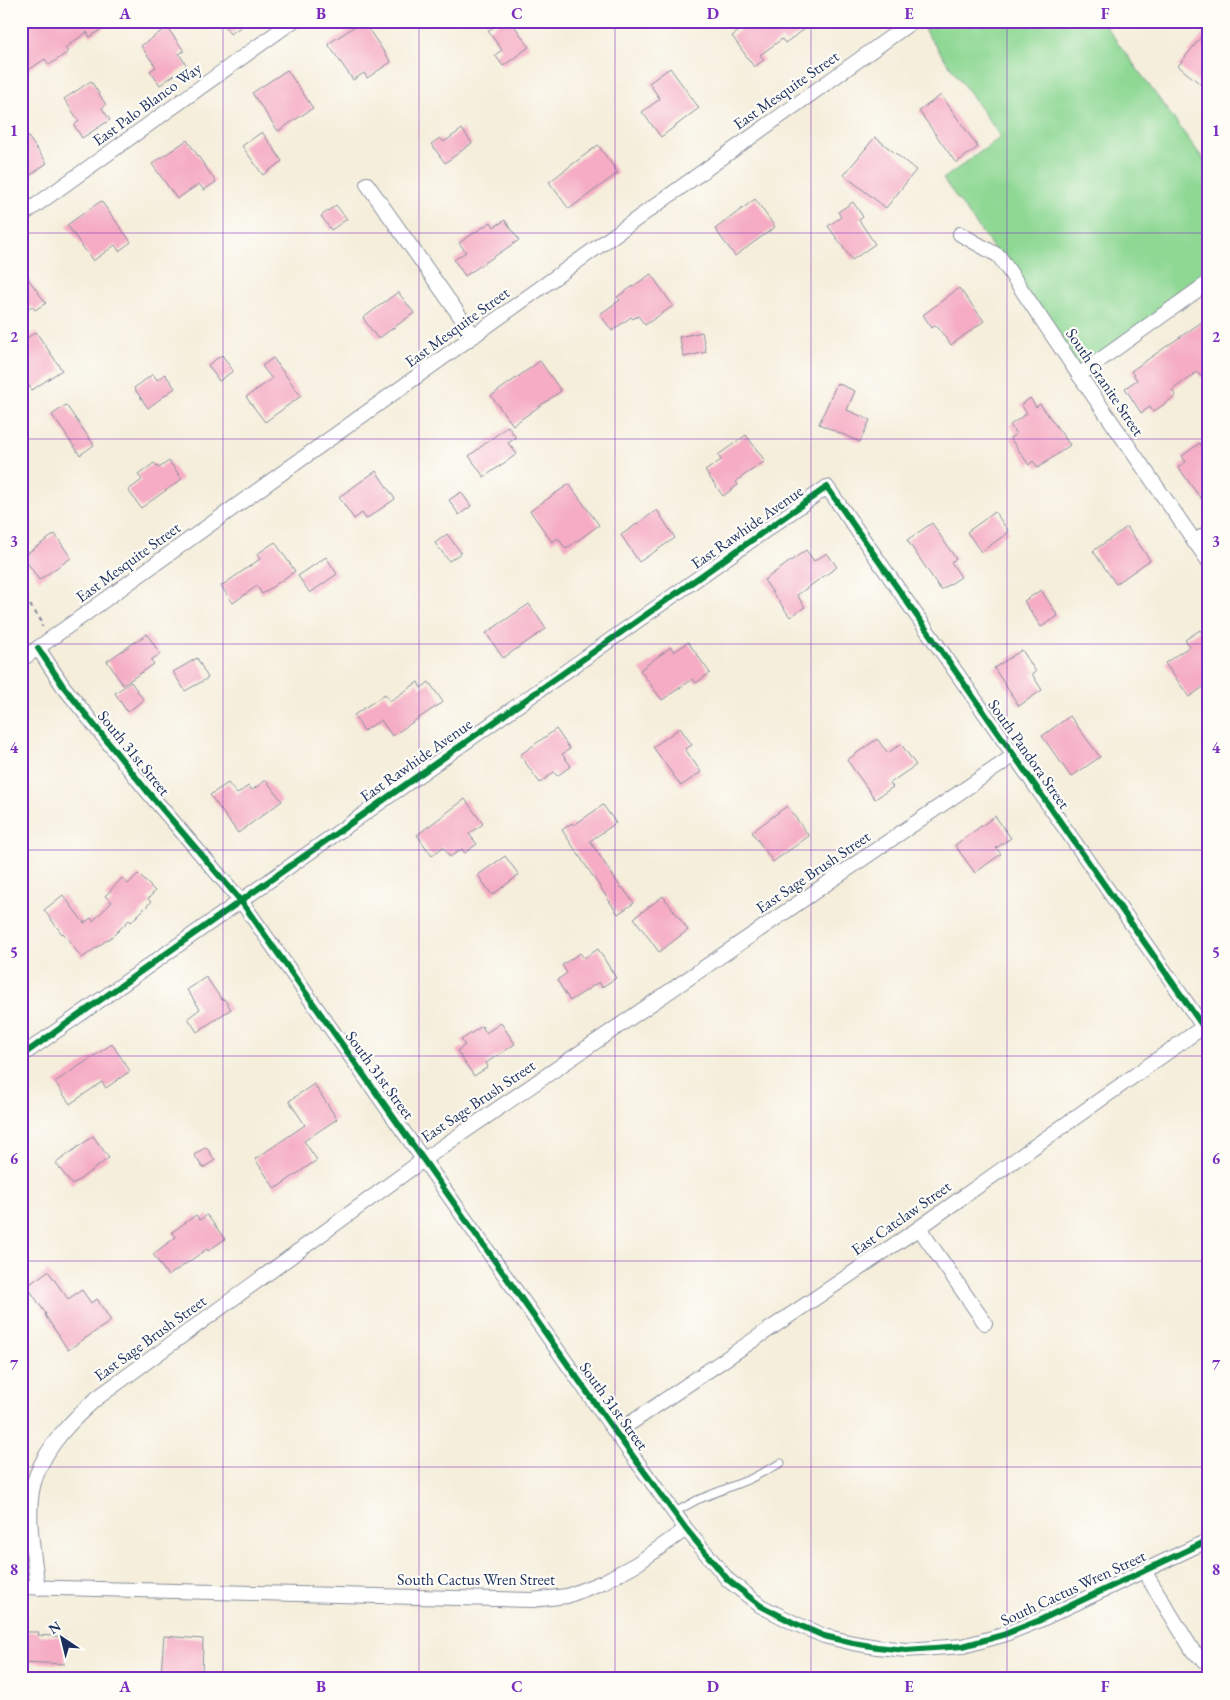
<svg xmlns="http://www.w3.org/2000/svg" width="1230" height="1700" font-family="'EB Garamond',serif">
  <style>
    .green { fill: #8fd894; stroke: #558479 }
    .building { fill: #f5acc4 }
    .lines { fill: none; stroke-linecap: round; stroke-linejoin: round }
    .service-casing { stroke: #888e9c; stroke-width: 9 }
    .minor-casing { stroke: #888e9c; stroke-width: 16 }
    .path { stroke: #888e9c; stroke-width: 2.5; stroke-dasharray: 4 4; stroke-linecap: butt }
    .service { stroke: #fff; stroke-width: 7 }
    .minor { stroke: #fff; stroke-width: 14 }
    .cycleway-casing { stroke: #fdfcf7; stroke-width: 9 }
    .cycleway { stroke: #00873e; stroke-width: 6 }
    .grid { fill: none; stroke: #7b2cbf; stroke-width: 1; stroke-opacity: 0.55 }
    .labels { text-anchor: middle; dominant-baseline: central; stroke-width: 4.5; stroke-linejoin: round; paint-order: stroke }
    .street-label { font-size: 16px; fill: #1b2f5e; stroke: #fdfcf7 }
    .neatline { fill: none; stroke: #7b2cbf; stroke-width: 2 }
    .grid-label { font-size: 16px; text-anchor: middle; font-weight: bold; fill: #7b2cbf }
  </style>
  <rect width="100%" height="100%" fill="#fdfcf7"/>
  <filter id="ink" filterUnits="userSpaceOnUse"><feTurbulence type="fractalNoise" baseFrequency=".02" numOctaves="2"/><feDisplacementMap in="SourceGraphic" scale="10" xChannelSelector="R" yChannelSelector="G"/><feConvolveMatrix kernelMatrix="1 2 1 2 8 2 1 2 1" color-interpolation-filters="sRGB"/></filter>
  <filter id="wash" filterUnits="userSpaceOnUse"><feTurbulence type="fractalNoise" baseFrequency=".0096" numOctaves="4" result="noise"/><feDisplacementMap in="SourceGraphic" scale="20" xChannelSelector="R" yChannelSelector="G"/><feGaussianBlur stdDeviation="1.12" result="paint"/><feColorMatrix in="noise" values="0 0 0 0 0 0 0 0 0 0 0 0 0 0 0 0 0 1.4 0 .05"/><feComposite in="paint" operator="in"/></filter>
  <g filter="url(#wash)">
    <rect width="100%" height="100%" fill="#f5eedb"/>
    <path class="green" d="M937 21H1102L1209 167V282L1079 375 999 256 943 179 1001 137 924 30Z"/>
    <g id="blocks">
      <g class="building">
        <path d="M34 21H113L90 37 87 32 65 48 68 52 49 65 45 59 21 75V30Z"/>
        <path d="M221 21H250L230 34Z"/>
        <path d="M363 21 391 62 367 78 364 73 353 80 328 44Z"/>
        <path d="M502 21H511L529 47 503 66 495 55 502 50 488 31Z"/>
        <path d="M753 21H799L805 29 785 43 782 39 760 55 764 60 754 67 732 36Z"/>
        <path d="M167 27 184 51 179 54 187 66 160 85 150 71 156 67 141 46Z"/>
        <path d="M1209 27V91L1178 66Z"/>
        <path d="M670 68 699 108 661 137 642 112 660 99 649 83Z"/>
        <path d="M287 70 313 108 278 131 252 93Z"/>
        <path d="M91 81 106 105 102 108 110 120 82 138 74 125 79 121 64 99Z"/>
        <path d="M941 95 978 147 956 163 919 111Z"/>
        <path d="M21 127 47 163 21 182Z"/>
        <path d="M462 129 472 143 445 163 431 144 440 138 444 142Z"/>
        <path d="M262 132 282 161 263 175 242 146Z"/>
        <path d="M875 137 916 170 886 208 844 175Z"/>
        <path d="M187 140 216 182 204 190 199 184 177 199 152 164Z"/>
        <path d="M598 145 618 173 569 209 549 182Z"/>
        <path d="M755 199 775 227 735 256 715 229Z"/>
        <path d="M101 201 131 242 119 251 115 245 93 261 67 225Z"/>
        <path d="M853 202 863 217 859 220 875 244 852 260 828 226 841 217 838 212Z"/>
        <path d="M336 205 347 219 331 230 321 216Z"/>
        <path d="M505 220 519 240 465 276 454 260 466 252 459 243 491 222 494 227Z"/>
        <path d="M21 269 46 303 35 310 32 306 21 315Z"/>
        <path d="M651 274 673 306 645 325 638 316 633 319 631 317 612 331 600 314 620 300 617 297Z"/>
        <path d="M959 288 984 321 951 345 936 325 932 328 923 315Z"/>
        <path d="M398 292 414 313 378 339 363 318Z"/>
        <path d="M1209 317V371L1201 377 1197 372 1172 390 1176 396 1153 412 1150 407 1141 413 1125 388 1137 380 1131 371Z"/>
        <path d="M36 332 62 370 32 390 21 374V342Z"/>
        <path d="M702 332 706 352 684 357 679 337Z"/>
        <path d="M222 355 233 371 219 381 208 365Z"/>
        <path d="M273 358 301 396 265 422 246 397 272 379 262 366Z"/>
        <path d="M540 361 561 391 513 425 491 396Z"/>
        <path d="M153 374 157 380 165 374 175 388 148 408 134 388Z"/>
        <path d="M837 383 855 391 847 410 870 420 860 442 819 424Z"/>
        <path d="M1030 398 1036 407 1040 404 1070 445 1038 468 1033 461 1029 465 1010 438 1016 434 1010 425 1027 413 1021 405Z"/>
        <path d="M66 405 94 445 80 455 52 415Z"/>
        <path d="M508 426 516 438 508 443 517 454 484 477 469 456Z"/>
        <path d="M746 435 765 461 736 481 738 485 723 496 705 471 721 460 718 455Z"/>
        <path d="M1200 443 1203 448 1209 444V495L1202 500 1178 467 1186 462 1182 456Z"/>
        <path d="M169 461 182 479 141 508 128 490 142 480 138 475 154 463 159 468Z"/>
        <path d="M376 471 395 499 366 519 362 513 354 519 339 497Z"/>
        <path d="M569 484 599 525 566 549 558 538 552 542 530 511Z"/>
        <path d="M461 492 471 506 459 515 449 500Z"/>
        <path d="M657 510 675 538 639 562 621 535Z"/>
        <path d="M995 512 1009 532 981 552 967 532Z"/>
        <path d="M932 523 956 559 951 562 961 577 941 590 907 540Z"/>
        <path d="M1127 527 1150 560 1116 584 1093 551Z"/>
        <path d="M55 534 71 558 39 580 23 556Z"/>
        <path d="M447 534 461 553 449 561 435 543Z"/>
        <path d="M275 542 295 571 262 594 257 586 233 603 221 586 260 559 257 554Z"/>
        <path d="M806 550 814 561 827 553 837 567 797 595 805 607 790 617 764 580Z"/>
        <path d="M326 557 337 574 310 593 298 576Z"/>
        <path d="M1041 590 1058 616 1041 627 1024 601Z"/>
        <path d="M529 604 546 629 503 658 486 633Z"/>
        <path d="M1200 630 1209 643V683L1189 697 1165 663 1190 646 1185 640Z"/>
        <path d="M147 634 160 654 151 660 154 664 123 685 107 661Z"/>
        <path d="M688 642 710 673 696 683 693 679 662 700 640 670 671 647 674 652Z"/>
        <path d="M1022 650 1036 672 1032 674 1042 690 1019 706 994 668Z"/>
        <path d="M197 658 208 678 185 691 173 672Z"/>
        <path d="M131 682 144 700 127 712 115 693Z"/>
        <path d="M418 682 421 688 429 682 443 702 392 736 381 720 364 731 354 715 385 694 390 701Z"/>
        <path d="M1070 716 1100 757 1071 777 1042 736Z"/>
        <path d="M680 728 692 745 685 749 701 772 681 786 653 747Z"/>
        <path d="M556 729 570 749 562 754 571 766 557 776 554 772 540 783 520 755Z"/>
        <path d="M877 739 888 753 901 744 916 765 890 783 893 787 875 799 847 760Z"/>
        <path d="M266 780 282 801 238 833 210 795 228 783 237 794 248 786 252 790Z"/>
        <path d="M465 799 483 824 469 834 477 844 465 853 462 849 450 857 443 847 432 856 417 835Z"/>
        <path d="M603 805 616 823 590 841 621 888 622 887 634 903 618 914 562 830 572 823 574 825Z"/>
        <path d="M787 806 809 836 773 862 752 832Z"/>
        <path d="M995 816 1011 838 996 848 1001 854 975 873 955 845Z"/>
        <path d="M505 856 519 875 492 895 478 875Z"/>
        <path d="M138 874 155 891 148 899 151 902 131 922 129 920 114 935 82 958 63 933 62 934 44 910 63 895 84 923 91 918 93 921 112 902 105 896 122 878 128 884Z"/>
        <path d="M663 896 688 930 659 952 634 918Z"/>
        <path d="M598 949 616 978 602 987 599 982 570 1001 557 980 567 973 562 965 580 953 584 958Z"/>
        <path d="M206 977 222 1000 224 999 231 1009 197 1032 188 1018 200 1009 187 990Z"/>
        <path d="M501 1023 515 1044 486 1063 488 1067 474 1076 457 1051 465 1045 461 1040 482 1026 486 1033Z"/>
        <path d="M112 1044 130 1071 106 1088 102 1082 70 1104 55 1082Z"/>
        <path d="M314 1084 337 1119 304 1141 317 1160 275 1189 255 1159 305 1125 289 1101Z"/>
        <path d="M93 1136 109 1158 72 1185 56 1163Z"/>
        <path d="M206 1147 215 1160 203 1168 194 1155Z"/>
        <path d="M196 1215 200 1220 207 1215 225 1239 208 1251 207 1249 168 1276 153 1254 176 1237 172 1232Z"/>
        <path d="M48 1271 68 1299 82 1290 91 1303 97 1299 111 1321 68 1350 45 1315 46 1314 27 1286Z"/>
        <path d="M23 1632H39L38 1635 66 1637 65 1664 22 1662Z"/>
        <path d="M164 1636 203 1639 202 1675 161 1674Z"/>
      </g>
    </g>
  </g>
  <g filter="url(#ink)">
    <use href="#blocks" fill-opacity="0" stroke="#888e9c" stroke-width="1"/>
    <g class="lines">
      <g class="service-casing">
        <path id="service" d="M675 1512 697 1500 750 1479 781 1463"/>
      </g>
      <g class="minor-casing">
        <g id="minor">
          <path d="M367 184 474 336"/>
          <path d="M21 216 293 21"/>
          <path d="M960 234 999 256 1079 375 1209 562"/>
          <path d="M1079 375 1209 282"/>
          <path d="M1194 542 1209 532"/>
          <path d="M38 648 63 686 147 791 241 901 616 1433 686 1529 728 1580 761 1606 794 1623 824 1636 853 1643 877 1647 906 1650 963 1646 1003 1635 1038 1621 1209 1540"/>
          <path d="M21 660 913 21"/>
          <path d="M21 1056 827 487 1209 1035"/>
          <path d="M919 1228 985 1323"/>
          <path d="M616 1433 919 1228 1203 1027"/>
          <path d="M1144 1571 1193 1651 1209 1664"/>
          <path d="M21 1587 532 1600 567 1596 603 1582 638 1563 686 1529"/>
          <path d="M38 1588C34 1556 24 1507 36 1476 48 1444 72 1420 97 1398L423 1160 1013 756"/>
        </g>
      </g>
      <path class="path" d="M21 592 42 622V627"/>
      <use href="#service" class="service"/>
      <use href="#minor" class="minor"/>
      <g class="cycleway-casing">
        <g id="cycleway">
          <path d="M38 648 63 686 147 791 241 901 616 1433 686 1529 728 1580 761 1606 794 1623 824 1636 853 1643 877 1647 906 1650 963 1646 1003 1635 1038 1621 1209 1540"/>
          <path d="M21 1056 827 487 1209 1035"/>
        </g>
      </g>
      <use href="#cycleway" class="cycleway"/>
    </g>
  </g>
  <path class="grid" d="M223 21V1679M419 21V1679M615 21V1679M811 21V1679M1007 21V1679M21 233H1209M21 439H1209M21 644H1209M21 850H1209M21 1056H1209M21 1261H1209M21 1467H1209"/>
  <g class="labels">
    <g class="street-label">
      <text transform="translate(786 90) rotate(-35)">East Mesquite Street</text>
      <text transform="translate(147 104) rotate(-36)">East Palo Blanco Way</text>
      <text transform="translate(457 327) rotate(-36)">East Mesquite Street</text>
      <text transform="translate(1105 382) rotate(56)">South Granite Street</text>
      <text transform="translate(747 527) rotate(-35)">East Rawhide Avenue</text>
      <text transform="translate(128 562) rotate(-36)">East Mesquite Street</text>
      <text transform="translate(134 753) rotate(51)">South 31st Street</text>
      <text transform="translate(1029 754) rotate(55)">South Pandora Street</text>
      <text transform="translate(416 760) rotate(-35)">East Rawhide Avenue</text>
      <text transform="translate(813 872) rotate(-34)">East Sage Brush Street</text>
      <text transform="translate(380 1075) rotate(54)">South 31st Street</text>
      <text transform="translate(478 1101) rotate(-34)">East Sage Brush Street</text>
      <text transform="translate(901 1218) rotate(-35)">East Catclaw Street</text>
      <text transform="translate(150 1338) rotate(-36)">East Sage Brush Street</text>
      <text transform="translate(614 1406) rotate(54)">South 31st Street</text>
      <text x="476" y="1579">South Cactus Wren Street</text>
      <text transform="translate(1073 1588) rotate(-25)">South Cactus Wren Street</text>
    </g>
  </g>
  <rect width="1230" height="1700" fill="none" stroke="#fdfcf7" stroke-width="55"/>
  <g transform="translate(62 1638) rotate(325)" stroke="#fdfcf7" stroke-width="4" paint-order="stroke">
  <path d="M0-4L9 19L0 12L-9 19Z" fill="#1b2f5e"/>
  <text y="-8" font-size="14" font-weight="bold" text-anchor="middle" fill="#1b2f5e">N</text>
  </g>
  <rect x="28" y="28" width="1174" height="1644" class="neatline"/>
  <g class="grid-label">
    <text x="125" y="19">A</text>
    <text x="321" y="19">B</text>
    <text x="517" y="19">C</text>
    <text x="713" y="19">D</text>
    <text x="909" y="19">E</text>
    <text x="1105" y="19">F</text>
    <text x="14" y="136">1</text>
    <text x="1216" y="136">1</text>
    <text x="14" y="342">2</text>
    <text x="1216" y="342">2</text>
    <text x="14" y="547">3</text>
    <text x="1216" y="547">3</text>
    <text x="14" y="753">4</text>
    <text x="1216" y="753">4</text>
    <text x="14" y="958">5</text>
    <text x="1216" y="958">5</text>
    <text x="14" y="1164">6</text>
    <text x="1216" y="1164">6</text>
    <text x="14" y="1370">7</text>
    <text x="1216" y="1370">7</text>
    <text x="14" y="1575">8</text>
    <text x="1216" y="1575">8</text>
    <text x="125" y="1692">A</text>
    <text x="321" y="1692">B</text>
    <text x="517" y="1692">C</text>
    <text x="713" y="1692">D</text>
    <text x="909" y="1692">E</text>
    <text x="1105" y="1692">F</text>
  </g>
</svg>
